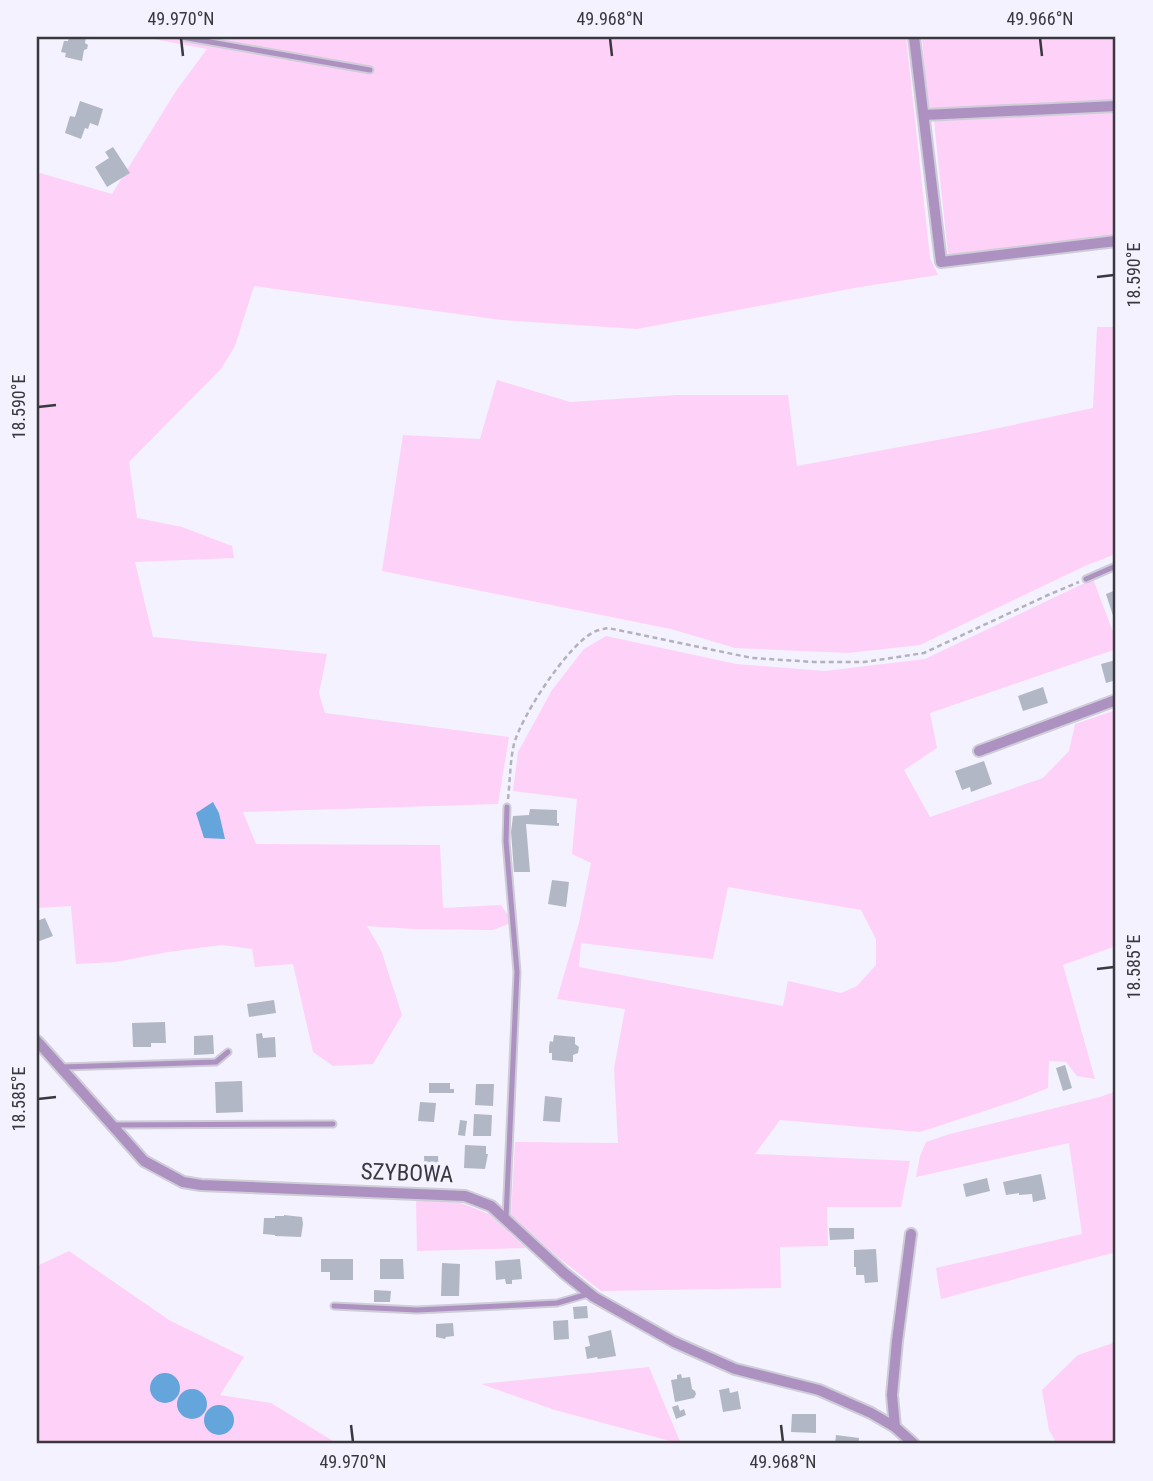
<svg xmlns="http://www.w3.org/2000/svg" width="1153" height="1481" font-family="'Roboto Condensed',sans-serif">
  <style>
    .green { fill: #fed1f8; fill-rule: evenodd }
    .water { fill: #64a5dc }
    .building { fill: #b2b7c5 }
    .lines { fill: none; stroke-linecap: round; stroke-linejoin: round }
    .service-casing { stroke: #cecdd8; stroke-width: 9 }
    .minor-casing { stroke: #cecdd8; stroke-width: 14 }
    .path { stroke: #b3b2bc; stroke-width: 2.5; stroke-dasharray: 5 3.5; stroke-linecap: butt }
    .service { stroke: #ac91c1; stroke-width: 5 }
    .minor { stroke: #ac91c1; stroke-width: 10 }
    .ticks { fill: none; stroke: #39383e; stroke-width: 2.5 }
    .labels { text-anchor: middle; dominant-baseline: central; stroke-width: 7; stroke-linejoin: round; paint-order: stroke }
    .street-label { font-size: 23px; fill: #39383e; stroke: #f3f2fe }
    .neatline { fill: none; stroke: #39383e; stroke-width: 2.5 }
    .ticks-label { font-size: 18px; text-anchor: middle; fill: #39383e }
  </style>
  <rect width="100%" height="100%" fill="#f3f2fe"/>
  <g class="green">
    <path d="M143 37H581L620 39V37H906L930 258 938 275 860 287 637 329 501 320 254 286 235 346 221 369 129 462 137 518 182 527 232 546 234 558 135 562 153 637 327 654 319 693 325 713 509 737 498 804 243 812 256 844 440 845 443 908 501 905 513 922 493 930 413 929 367 926 381 950 402 1015 373 1064 333 1066 313 1052 293 964 255 967 252 949 222 945 168 952 116 962 76 964 71 906 37 908V176L40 173 112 194 176 91 207 49Z"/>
    <path d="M922 37H1116V101L934 111 928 106Z"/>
    <path d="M1116 112V237L948 255 934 121Z"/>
    <path d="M1097 327H1116V554L1087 565 920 645 848 653 735 648 671 629 382 571 403 435 480 439 497 380 570 402 678 395H788L797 466 975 433 1093 408Z"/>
    <path d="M1093 579 1116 640V649L930 713 937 748 904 770 930 817 1043 778 1069 751 1075 724 1116 710V946L1063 965 1095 1079 1077 1076 1066 1062 1049 1061 1048 1088 1018 1100 920 1132 780 1120 755 1154 910 1161 901 1207H827L828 1246 780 1247 781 1288 601 1291 559 1258 511 1215 515 1142 618 1143 614 1069 625 1009 557 999 579 923 591 863 572 854 577 799 513 791 518 752 552 690 584 649 606 636 736 664 825 671 925 659ZM728 887 861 910 876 939V965L857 986 841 993 788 981 783 1006 579 967 581 943 713 959Z"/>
    <path d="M1116 1091V1252L941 1299 936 1268 1082 1234 1069 1143 916 1177 920 1156 926 1142 950 1134 1100 1097Z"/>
    <path d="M416 1200 461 1203 489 1214 526 1248 417 1251Z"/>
    <path d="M69 1251 169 1320 244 1357 220 1395 271 1403 338 1444H37V1266Z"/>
    <path d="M1116 1342V1444H1057L1049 1430 1042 1390 1078 1355Z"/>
    <path d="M649 1367 681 1444 555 1410 481 1384Z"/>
  </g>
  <g class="water">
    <path d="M213 802 219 813 225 839 204 838 196 813Z"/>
    <circle cx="165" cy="1388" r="15"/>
    <circle cx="192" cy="1404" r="15"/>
    <circle cx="219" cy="1420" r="15"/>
  </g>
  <g class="building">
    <path d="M69 37H86L85 43 88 45 87 49 84 50 82 61 65 57 66 53 61 52 64 41H68Z"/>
    <path d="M80 101 103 109 98 126 90 123 88 129 85 128 81 139 65 133 70 116 75 117Z"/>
    <path d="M113 147 130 173 107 187 95 167 109 158 105 152Z"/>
    <path d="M1116 590V625L1106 594Z"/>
    <path d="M1116 660V680L1106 683 1101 664Z"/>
    <path d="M1043 687 1048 703 1023 711 1018 696Z"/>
    <path d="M984 761 992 784 971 792 970 787 962 790 955 771Z"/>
    <path d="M530 809 557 810V823H559V826L526 824 530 872H514L511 832 513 816 529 815Z"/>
    <path d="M552 880 569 882 566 907 548 904Z"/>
    <path d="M45 918 53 936 37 942V921Z"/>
    <path d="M274 1000 276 1013 249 1017 247 1004Z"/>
    <path d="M165 1022 166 1043H151V1047H133L132 1023Z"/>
    <path d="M262 1033 263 1038 275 1037 276 1057 258 1058 256 1034Z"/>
    <path d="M213 1035 214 1054 194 1055V1036Z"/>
    <path d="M554 1035 575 1037V1044L579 1047 578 1053 573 1055V1062L552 1060V1053H549V1047L550 1041 553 1042Z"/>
    <path d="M1065 1065 1072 1088 1063 1091 1056 1068Z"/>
    <path d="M242 1081 243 1112 216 1113 215 1082Z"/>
    <path d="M429 1083H450V1089H454V1093H429Z"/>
    <path d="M476 1084H494L493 1106 475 1105Z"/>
    <path d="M545 1096 562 1098 560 1122 543 1121Z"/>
    <path d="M420 1102 436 1103 434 1122 418 1121Z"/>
    <path d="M474 1114 492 1115 491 1136H473Z"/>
    <path d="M460 1120 467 1121 465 1136 458 1135Z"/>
    <path d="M465 1145 486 1146V1154H488L485 1169 464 1168Z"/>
    <path d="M424 1156H438L439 1175 425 1176Z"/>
    <path d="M1041 1174 1046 1199 1033 1202 1032 1194 1019 1195V1193L1006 1195 1003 1182Z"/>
    <path d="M987 1178 990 1191 966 1197 963 1184Z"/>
    <path d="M284 1215 302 1217 303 1224 301 1237 275 1236V1235L263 1234 264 1218H275V1216H284Z"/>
    <path d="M829 1228H854V1239L830 1240Z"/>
    <path d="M876 1249 878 1282 865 1283 864 1275H856V1267H854V1250Z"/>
    <path d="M321 1259H353V1280H330V1272H321Z"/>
    <path d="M380 1259H403L404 1279H380Z"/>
    <path d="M520 1259 522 1279 512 1280V1284H506L505 1279 496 1280 495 1261Z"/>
    <path d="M442 1263 460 1264 459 1296H441Z"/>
    <path d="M374 1290 391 1291 390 1302H374Z"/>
    <path d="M587 1306 588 1318 574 1319 573 1307Z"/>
    <path d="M568 1320 569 1339 554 1340 553 1321Z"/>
    <path d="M453 1323 454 1336 446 1337 445 1339 436 1337V1324Z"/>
    <path d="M611 1330 616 1356 598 1359 597 1357 587 1359 585 1347 590 1346 588 1336Z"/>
    <path d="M681 1374 682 1378 690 1377 692 1389 695 1391 696 1394 694 1398 675 1402 671 1380 677 1379V1375Z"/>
    <path d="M729 1388 730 1393 738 1391 741 1409 723 1412 719 1390Z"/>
    <path d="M678 1405 680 1411 684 1409 686 1415 676 1419 672 1407Z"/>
    <path d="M792 1414H816V1433L791 1432Z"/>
    <path d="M836 1435 859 1438 858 1444H835Z"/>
  </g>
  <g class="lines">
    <g class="service-casing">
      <g id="service">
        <path d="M182 37 370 70"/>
        <path d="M1086 579 1116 566"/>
        <path d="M63 1067 216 1062 228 1052"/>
        <path d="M113 1125 333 1124"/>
        <path d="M506 1218 517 972 506 841 507 807"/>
        <path d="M334 1306 417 1310 519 1305 557 1303 588 1294"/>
      </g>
    </g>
    <g class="minor-casing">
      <g id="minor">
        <path d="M914 37 941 262 1116 241"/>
        <path d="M924 115 1116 106"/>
        <path d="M979 751 1116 700"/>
        <path d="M37 1041 144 1161 183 1182 201 1185 465 1196 491 1206 564 1273 594 1297 674 1342 735 1369 819 1390 871 1413 895 1427 914 1444"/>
        <path d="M895 1427 892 1395 897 1341 911 1234"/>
      </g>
    </g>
    <path class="path" d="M508 799C510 781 510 761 514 744 522 715 566 648 592 633 597 630 603 629 608 628L752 658 814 662H864L924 653 1048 595 1079 582"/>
    <use href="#service" class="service"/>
    <use href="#minor" class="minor"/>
  </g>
  <path class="ticks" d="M181 38 183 56M610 38 612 56M1040 38 1042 56M1097 277 1114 275M38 407 56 405M1097 969 1114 967M38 1099 56 1097M351 1425 353 1442M781 1425 783 1442"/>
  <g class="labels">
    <g class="street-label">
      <text transform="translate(407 1173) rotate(2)">SZYBOWA</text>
    </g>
  </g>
  <rect width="1153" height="1481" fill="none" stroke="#f3f2fe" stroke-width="77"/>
  <rect x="38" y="38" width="1076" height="1404" class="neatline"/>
  <g class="ticks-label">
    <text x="181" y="25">49.970°N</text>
    <text x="610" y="25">49.968°N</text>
    <text x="1040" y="25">49.966°N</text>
    <text transform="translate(1134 275) rotate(-90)" y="6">18.590°E</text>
    <text transform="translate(19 407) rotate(-90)" y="6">18.590°E</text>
    <text transform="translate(1134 967) rotate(-90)" y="6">18.585°E</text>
    <text transform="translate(19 1099) rotate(-90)" y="6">18.585°E</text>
    <text x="353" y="1468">49.970°N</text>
    <text x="783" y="1468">49.968°N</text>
  </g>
</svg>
